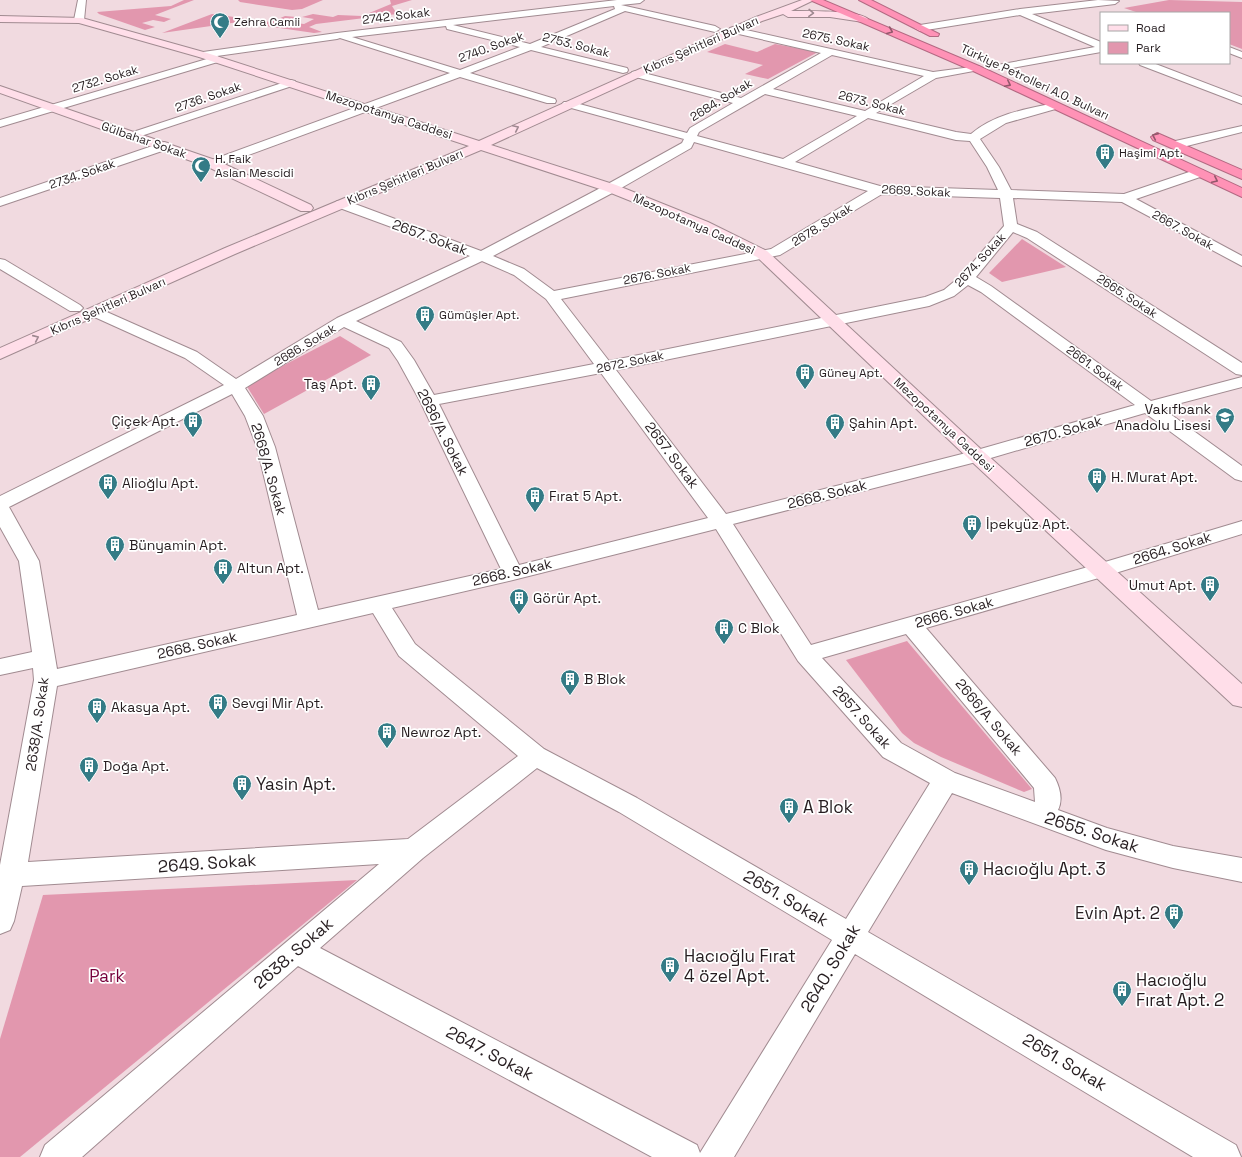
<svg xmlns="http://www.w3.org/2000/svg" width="1242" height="1157" font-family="'Space Grotesk',sans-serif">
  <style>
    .green { fill: #e297ae }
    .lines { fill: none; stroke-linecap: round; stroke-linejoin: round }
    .street-casing { stroke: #a18b91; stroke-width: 2 }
    .secondary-casing { stroke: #a18b91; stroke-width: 2 }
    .highway-casing { stroke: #b36982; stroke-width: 2 }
    .street { fill: #fff; fill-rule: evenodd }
    .secondary { fill: #ffdee9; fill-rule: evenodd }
    .highway { fill: #ff92b6; fill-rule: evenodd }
    .oneway { stroke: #9d878f }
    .oneway2 { stroke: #92586b }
    .labels { text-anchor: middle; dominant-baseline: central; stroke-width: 3.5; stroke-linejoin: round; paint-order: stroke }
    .far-street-label { font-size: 12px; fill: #261d20; stroke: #fff }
    .far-poi-label { font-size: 12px; fill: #261d20; stroke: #fff; text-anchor: start }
    .street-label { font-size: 14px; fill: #261d20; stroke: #fff }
    .poi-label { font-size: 14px; fill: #261d20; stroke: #fff; text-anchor: start }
    .near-poi-label { font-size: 17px; fill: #261d20; stroke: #fff; text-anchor: start }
    .near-street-label { font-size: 17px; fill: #261d20; stroke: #fff }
    .near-park-label { font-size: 17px; fill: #76003b; stroke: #fff }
  </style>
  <rect width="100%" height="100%" fill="#f1dae0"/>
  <g class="green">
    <path d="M184 0H194L155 15 171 19 164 22 153 20 142 23 155 27 145 30 99 14 97 12 171 6Z"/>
    <path d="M238 0H323L302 9 292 10 240 2Z"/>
    <path d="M390 0H412L392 6 397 14 316 24 309 27 322 32 314 33 239 22 162 33 212 14 271 22 285 16 296 17 287 22 304 24 314 19 302 17 313 14 333 17 338 15 362 16 391 4Z"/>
    <path d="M1169 0 1242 2V49L1229 44V13H1139L1124 8Z"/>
    <path d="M725 44 757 52 775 44 818 52 768 79 745 74 763 65 707 52Z"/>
    <path d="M1022 239 1066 267 1002 282 989 273Z"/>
    <path d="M340 336 371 355 264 414 246 385Z"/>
    <path d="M907 641 1032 789 1024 792 941 757 914 743 902 733 846 660Z"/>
    <path d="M357 880 20 1157H0V1039L43 895Z"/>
  </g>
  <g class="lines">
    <g class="street-casing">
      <g id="street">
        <path d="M78 0H86L84 20 79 23 74 20Z"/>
        <path d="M617 0H644L640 3 621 5 715 26 720 29 715 32 625 11 541 47 627 68 628 70 627 72 623 73 531 50 470 73 555 99 556 101 555 103H547L460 77 213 168 207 164 209 161 450 73 340 38 337 39 217 56 222 59 221 61 0 127V120L217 56 199 57 198 55 199 53 203 52 337 33ZM614 6 615 9 530 44 453 25ZM446 26 447 29 520 47 460 70 352 37Z"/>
        <path d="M1098 0 1119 1 1115 4 1032 14 1101 42V52L1001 70 996 67 997 65 1095 47 1020 15 920 31 915 28 920 25 1020 9Z"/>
        <path d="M733 27 933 72 979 66 980 68 979 70 936 78 876 113 956 132 971 134C995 114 1025 109 1055 103L1059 104 1061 106 1059 108 1006 123 980 139 999 167 1011 190 1124 194 1195 170H1203L1205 173 1203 176 1136 199 1242 256V266L1122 202 1013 198 1017 224 1037 232 1242 363V375L1236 374 1027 238 1013 232 976 277 991 286 1151 401 1242 377V387L1162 408 1242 466V481L1235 479 1145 413 984 460 733 524 811 645 1095 565 1242 521V534L1109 575 926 628 1055 778C1060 788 1063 800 1058 810L1107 828 1173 846 1242 858V882L1173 868 1106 850 952 793 868 932 1236 1145 1241 1157H1193L855 954 734 1157H652L298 966 82 1157H40L45 1145 379 864 22 886 14 921 10 930 0 934V865L34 680 33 668 0 675V659L32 652 19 561 0 527V496L224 385 185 358 90 315 87 312 90 309H100L197 352 236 379 337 318 470 256 337 207 335 204 337 201H347L481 251 606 185 682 143 684 139 564 106 562 104 564 102H572L687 133 690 128 733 103 632 76 631 74 632 72 636 71 741 98 821 53 730 32V28ZM832 55 924 76 865 111 773 89ZM765 94 857 116 783 159 697 136 699 132ZM868 118 956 140 970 141 987 167 998 190 880 186 795 162ZM694 142 868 191 771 249 554 291 524 269 493 256 616 191 691 148ZM882 194 1000 198 1004 226 962 275 944 290 925 297 609 361 561 299 780 255ZM482 261 514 275 546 299 594 364 434 395 414 360 401 342 356 321ZM968 285 981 292 1135 405 970 452 726 514 616 370 929 306 954 296ZM344 327 389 348 398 361 420 401 501 569 318 610 275 447 263 416 245 388ZM601 373 708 518 519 565 439 404ZM232 394 245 416 257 447 297 615 57 669 39 561 9 507ZM716 529 798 661 883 757 930 783 846 919 637 798 544 749 415 644 392 608 513 580ZM373 613 399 656 518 756 408 839 28 862 57 686ZM906 634 1034 788 1035 802 955 773 901 743 822 658ZM537 768 619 812 832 940 700 1153 697 1145 320 948 423 858Z"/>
        <path d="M1229 47 1242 52V58L1229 53Z"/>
        <path d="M1139 63H1153L1242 97V104L1140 65Z"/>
        <path d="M291 80 295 81 296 83 295 85 138 137 134 139 128 135 130 133Z"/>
        <path d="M1242 126V132L1175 149 1169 145 1171 142Z"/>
        <path d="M164 142 168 143 170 146 168 149 0 206V198Z"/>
        <path d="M0 259 5 260 80 305 83 308 80 311H70L0 269Z"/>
      </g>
    </g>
    <g class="secondary-casing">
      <g id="secondary">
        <path d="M802 0H814L791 11C805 11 860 10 868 19L863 22 830 17H788L783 14 762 21 491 145 616 185 708 222 767 251 984 452 1242 684V707L1233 705 970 460 757 257 698 228 606 191 481 150 235 254 0 359V348L225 248 469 146 199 57 79 23 0 22V16L82 18 207 53 479 141 756 17Z"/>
        <path d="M0 86 218 161 311 205 313 208 311 211H301L208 167 0 93Z"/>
      </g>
    </g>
    <g class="highway-casing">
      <g id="highway">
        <path d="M810 0H823L979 66 1242 188V197L971 70Z"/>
        <path d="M859 0H871L939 34 938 36H930Z"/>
        <path d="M1157 133 1242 170V179L1153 140 1151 137Z"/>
      </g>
    </g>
    <use href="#street" class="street"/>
    <use href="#secondary" class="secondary"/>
    <use href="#highway" class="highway"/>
  </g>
  <defs><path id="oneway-chevron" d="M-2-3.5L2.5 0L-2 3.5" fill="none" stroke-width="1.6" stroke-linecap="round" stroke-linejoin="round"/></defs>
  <g class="oneway">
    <use href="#oneway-chevron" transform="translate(811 13) rotate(2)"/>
    <use href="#oneway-chevron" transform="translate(516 128) rotate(-25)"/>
    <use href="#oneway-chevron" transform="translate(36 338) rotate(-24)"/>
  </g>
  <g class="oneway2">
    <use href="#oneway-chevron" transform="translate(890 31) rotate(23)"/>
    <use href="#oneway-chevron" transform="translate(1008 84) rotate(26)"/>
    <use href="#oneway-chevron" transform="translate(1155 136) rotate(-156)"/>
    <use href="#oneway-chevron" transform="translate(1215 180) rotate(25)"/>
  </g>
  <defs>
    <g id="mosque-pin" transform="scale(1)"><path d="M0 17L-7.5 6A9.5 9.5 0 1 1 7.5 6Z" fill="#347b86" stroke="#fff"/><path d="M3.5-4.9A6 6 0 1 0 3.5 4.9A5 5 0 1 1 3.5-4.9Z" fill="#fff"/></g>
    <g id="building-pin" transform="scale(1)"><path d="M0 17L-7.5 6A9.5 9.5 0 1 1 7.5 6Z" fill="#347b86" stroke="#fff"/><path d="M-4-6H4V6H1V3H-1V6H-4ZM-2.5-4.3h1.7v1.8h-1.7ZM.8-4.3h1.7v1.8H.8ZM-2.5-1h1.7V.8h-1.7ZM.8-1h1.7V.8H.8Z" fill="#fff"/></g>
    <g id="school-pin" transform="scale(1)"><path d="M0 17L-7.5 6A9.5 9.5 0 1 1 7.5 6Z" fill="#347b86" stroke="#fff"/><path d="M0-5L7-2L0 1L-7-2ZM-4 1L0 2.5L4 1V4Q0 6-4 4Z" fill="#fff"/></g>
  </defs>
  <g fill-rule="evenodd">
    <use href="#mosque-pin" x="220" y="22"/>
    <use href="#building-pin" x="1105" y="153"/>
    <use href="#mosque-pin" x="201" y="166"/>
    <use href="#building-pin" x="425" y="315"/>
    <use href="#building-pin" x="805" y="373"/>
    <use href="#building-pin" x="371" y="384"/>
    <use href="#school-pin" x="1225" y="417"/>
    <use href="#building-pin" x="193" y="421"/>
    <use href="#building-pin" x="835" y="423"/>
    <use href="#building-pin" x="1097" y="477"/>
    <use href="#building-pin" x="108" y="483"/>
    <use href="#building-pin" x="535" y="496"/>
    <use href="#building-pin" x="972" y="524"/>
    <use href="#building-pin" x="115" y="545"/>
    <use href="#building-pin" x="223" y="568"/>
    <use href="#building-pin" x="1210" y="585"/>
    <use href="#building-pin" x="519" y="598"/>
    <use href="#building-pin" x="724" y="628"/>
    <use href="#building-pin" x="570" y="679"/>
    <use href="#building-pin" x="218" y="703"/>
    <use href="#building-pin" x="97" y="707"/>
    <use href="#building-pin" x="387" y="732"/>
    <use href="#building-pin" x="89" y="766"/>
    <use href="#building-pin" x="242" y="784"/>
    <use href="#building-pin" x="789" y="807"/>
    <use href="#building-pin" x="969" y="869"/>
    <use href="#building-pin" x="1174" y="913"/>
    <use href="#building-pin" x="670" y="966"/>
    <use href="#building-pin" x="1122" y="990"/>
  </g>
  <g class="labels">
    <g class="far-street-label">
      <text transform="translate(396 16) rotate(-7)">2742. Sokak</text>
      <text transform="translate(836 40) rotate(12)">2675. Sokak</text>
      <text transform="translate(576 45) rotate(14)">2753. Sokak</text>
      <text transform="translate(701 45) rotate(-24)">Kıbrıs Şehitleri Bulvarı</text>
      <text transform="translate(491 47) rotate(-20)">2740. Sokak</text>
      <text transform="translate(105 79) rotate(-17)">2732. Sokak</text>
      <text transform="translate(1035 82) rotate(25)">Türkiye Petrolleri A.O. Bulvarı</text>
      <text transform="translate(208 97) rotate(-19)">2736. Sokak</text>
      <text transform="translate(721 100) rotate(-31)">2684. Sokak</text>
      <text transform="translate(872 103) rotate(14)">2673. Sokak</text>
      <text transform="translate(389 115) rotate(18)">Mezopotamya Caddesi</text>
      <text transform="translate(144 140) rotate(19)">Gülbahar Sokak</text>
      <text transform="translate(82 174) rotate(-19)">2734. Sokak</text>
      <text transform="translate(405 177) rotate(-23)">Kıbrıs Şehitleri Bulvarı</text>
      <text transform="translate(916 191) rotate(3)">2669. Sokak</text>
      <text transform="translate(694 224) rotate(24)">Mezopotamya Caddesi</text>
      <text transform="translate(822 225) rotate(-32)">2678. Sokak</text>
      <text transform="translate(1183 230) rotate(29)">2667. Sokak</text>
      <text transform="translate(980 260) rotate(-47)">2674. Sokak</text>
      <text transform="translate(657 274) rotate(-11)">2676. Sokak</text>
      <text transform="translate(1127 296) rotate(33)">2665. Sokak</text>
      <text transform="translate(108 306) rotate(-24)">Kıbrıs Şehitleri Bulvarı</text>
      <text transform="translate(305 345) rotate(-31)">2686. Sokak</text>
      <text transform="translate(630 362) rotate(-12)">2672. Sokak</text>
      <text transform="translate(1095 368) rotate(36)">2661. Sokak</text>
      <text transform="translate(944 425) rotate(43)">Mezopotamya Caddesi</text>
    </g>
    <g class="far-poi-label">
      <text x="234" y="22">Zehra Camii</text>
      <text x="1119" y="153">Haşimi Apt.</text>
      <text x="215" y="159">H. Faik<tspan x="215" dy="14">Aslan Mescidi</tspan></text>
      <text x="439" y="315">Gümüşler Apt.</text>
      <text x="819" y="373">Güney Apt.</text>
    </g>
    <g class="street-label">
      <text transform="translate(430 237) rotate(20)">2657. Sokak</text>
      <text transform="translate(1063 431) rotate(-16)">2670. Sokak</text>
      <text transform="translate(443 432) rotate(63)">2686/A. Sokak</text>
      <text transform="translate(672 455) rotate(53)">2657. Sokak</text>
      <text transform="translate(269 469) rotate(74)">2668/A. Sokak</text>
      <text transform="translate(827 494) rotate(-14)">2668. Sokak</text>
      <text transform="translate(1172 548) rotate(-17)">2664. Sokak</text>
      <text transform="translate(512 572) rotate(-13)">2668. Sokak</text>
      <text transform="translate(954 612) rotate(-16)">2666. Sokak</text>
      <text transform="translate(197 645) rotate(-13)">2668. Sokak</text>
      <text transform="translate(862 717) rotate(48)">2657. Sokak</text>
      <text transform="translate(989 717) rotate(50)">2666/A. Sokak</text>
      <text transform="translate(37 724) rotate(-82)">2638/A. Sokak</text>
    </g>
    <g class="poi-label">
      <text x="357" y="384" text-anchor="end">Taş Apt.</text>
      <text x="1211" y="409" text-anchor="end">Vakıfbank<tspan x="1211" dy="16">Anadolu Lisesi</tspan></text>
      <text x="179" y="421" text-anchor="end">Çiçek Apt.</text>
      <text x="849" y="423">Şahin Apt.</text>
      <text x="1111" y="477">H. Murat Apt.</text>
      <text x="122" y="483">Alioğlu Apt.</text>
      <text x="549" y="496">Fırat 5 Apt.</text>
      <text x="986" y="524">İpekyüz Apt.</text>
      <text x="129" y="545">Bünyamin Apt.</text>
      <text x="237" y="568">Altun Apt.</text>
      <text x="1196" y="585" text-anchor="end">Umut Apt.</text>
      <text x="533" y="598">Görür Apt.</text>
      <text x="738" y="628">C Blok</text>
      <text x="584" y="679">B Blok</text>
      <text x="232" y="703">Sevgi Mir Apt.</text>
      <text x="111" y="707">Akasya Apt.</text>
      <text x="401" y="732">Newroz Apt.</text>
      <text x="103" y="766">Doğa Apt.</text>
    </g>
    <g class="near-poi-label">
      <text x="256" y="784">Yasin Apt.</text>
      <text x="803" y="807">A Blok</text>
      <text x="983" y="869">Hacıoğlu Apt. 3</text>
      <text x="1160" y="913" text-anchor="end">Evin Apt. 2</text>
      <text x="684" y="956">Hacıoğlu Fırat<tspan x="684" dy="20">4 özel Apt.</tspan></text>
      <text x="1136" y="980">Hacıoğlu<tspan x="1136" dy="20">Fırat Apt. 2</tspan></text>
    </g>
    <g class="near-street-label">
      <text transform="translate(1092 832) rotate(18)">2655. Sokak</text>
      <text transform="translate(207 863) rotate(-4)">2649. Sokak</text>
      <text transform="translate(786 898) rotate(30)">2651. Sokak</text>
      <text transform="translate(293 953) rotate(-41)">2638. Sokak</text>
      <text transform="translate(830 968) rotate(-59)">2640. Sokak</text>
      <text transform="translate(490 1053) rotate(28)">2647. Sokak</text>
      <text transform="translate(1065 1062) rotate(31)">2651. Sokak</text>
    </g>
    <g class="near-park-label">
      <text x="107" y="976">Park</text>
    </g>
  </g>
  <rect x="1100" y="12" width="130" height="52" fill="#ffffff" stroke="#a8a5a6"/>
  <rect x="1108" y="25" width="20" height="6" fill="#ffdee9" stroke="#a8a5a6"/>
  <text x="1136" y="32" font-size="12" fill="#261d20">Road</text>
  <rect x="1108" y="42" width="20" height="12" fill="#e297ae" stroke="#a8a5a6"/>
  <text x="1136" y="52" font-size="12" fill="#261d20">Park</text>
</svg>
